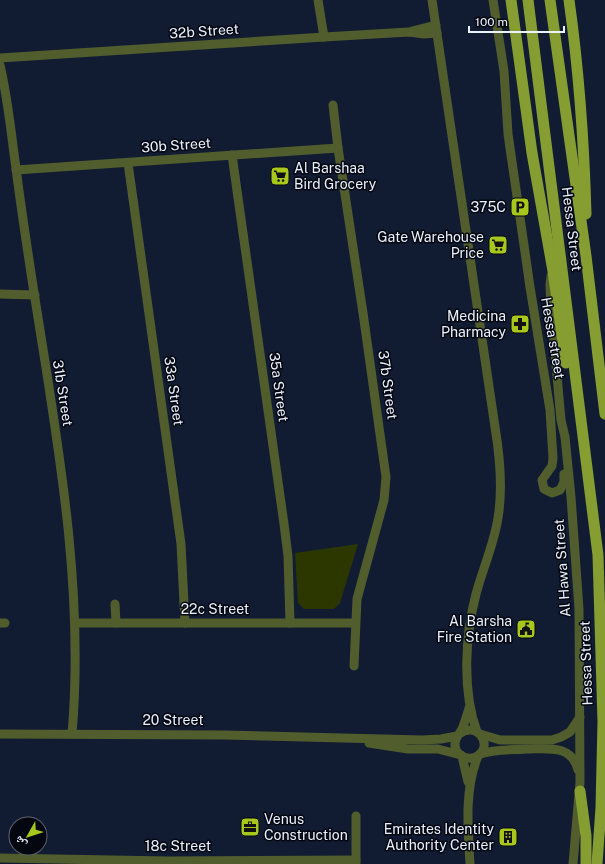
<svg xmlns="http://www.w3.org/2000/svg" width="605" height="864" font-family="'Public Sans','Noto Naskh Arabic',sans-serif">
  <style>
    .green { fill: #2c3700 }
    .lines { fill: none; stroke-linecap: round; stroke-linejoin: round }
    .minor { stroke: #515d2d; stroke-width: 9 }
    .major { stroke: #869d31; stroke-width: 11 }
    .labels { text-anchor: middle; dominant-baseline: central; stroke-width: 3; stroke-linejoin: round; paint-order: stroke }
    .street-label { font-size: 14px; fill: #ebf2ff; stroke: #040710 }
    .poi-label { font-size: 14px; fill: #ebf2ff; stroke: #040710; text-anchor: end }
  </style>
  <rect width="100%" height="100%" fill="#111c32"/>
  <path class="green" d="M358 544 340 603 334 609H304L298 603 295 553Z"/>
  <g class="lines">
    <g class="minor">
      <path d="M318 0 324 37"/>
      <path d="M432 0 495 427C500 457 503 488 498 518 494 544 483 568 476 594 465 636 462 691 477 732"/>
      <path d="M493 0 504 71 508 134 530 287 550 410 553 458 552 466 542 480 544 489 552 493 560 490 564 482V474"/>
      <path d="M412 31 436 25"/>
      <path d="M0 58 324 37 409 32 424 34 437 33"/>
      <path d="M0 65C8 99 11 133 16 168 21 208 27 247 33 286 56 433 85 585 72 734"/>
      <path d="M333 105 338 148 363 313 386 477 384 500 357 599 354 666"/>
      <path d="M232 155 284 524 288 556 290 623"/>
      <path d="M128 163 181 544 185 623"/>
      <path d="M16 170 338 148"/>
      <path d="M551 276 550 285 551 309 561 420 565 437 571 497 579 609 580 782 573 864"/>
      <path d="M0 294 35 295"/>
      <path d="M115 604 116 623"/>
      <path d="M0 623H5"/>
      <path d="M75 623H355"/>
      <path d="M0 734 224 735 422 740 441 739 457 736"/>
      <path d="M459 734C476 721 493 743 479 755 469 763 454 755 455 743 456 737 460 733 462 729 465 722 467 715 469 708"/>
      <path d="M480 734 500 740H552L561 737 570 732 580 717"/>
      <path d="M369 743 408 749H438L461 755"/>
      <path d="M480 754C495 749 510 750 526 749 547 749 572 744 578 770"/>
      <path d="M462 756 468 782"/>
      <path d="M356 816V864"/>
      <path d="M0 858 168 861 356 860"/>
      <path d="M470 864C468 829 464 790 478 756"/>
    </g>
    <g class="major">
      <path d="M511 0 532 153 553 271 566 363"/>
      <path d="M528 0 598 555 603 722 601 808 597 864"/>
      <path d="M550 0 586 256 605 414"/>
      <path d="M569 0C579 71 584 142 586 214"/>
      <path d="M580 791 586 836V864"/>
    </g>
  </g>
  <defs>
    <g id="supermarket-square" transform="scale(1)"><rect x="-9" y="-9" width="18" height="18" rx="4" fill="#a8c71d" stroke="#040710"/><path d="M-6-5.5h2.5l.6 2H6L4.5 2H-2.5L-4.4-4H-6ZM-1.5 3.2a1.3 1.3 0 1 0 .1 0ZM3 3.2a1.3 1.3 0 1 0 .1 0Z" fill="#111"/></g>
    <g id="parking-square" transform="scale(1)"><rect x="-9" y="-9" width="18" height="18" rx="4" fill="#a8c71d" stroke="#040710"/><path d="M-3.5-5.5H1a3.5 3.5 0 0 1 0 7H-1V5.5H-3.5ZM-1-3.4V-.6H.8a1.4 1.4 0 0 0 0-2.8Z" fill="#111"/></g>
    <g id="pharmacy-square" transform="scale(1)"><rect x="-9" y="-9" width="18" height="18" rx="4" fill="#a8c71d" stroke="#040710"/><path d="M-2-6h4v4h4v4h-4v4h-4v-4h-4v-4h4Z" fill="#111"/></g>
    <g id="civic-square" transform="scale(1)"><rect x="-9" y="-9" width="18" height="18" rx="4" fill="#a8c71d" stroke="#040710"/><path d="M-.6-6.5H3V-4.5H.6V-3L4-1V1h2V6H-6V1h2V-1L-.6-3ZM-1.2 2.5V6h2.4V2.5Z" fill="#111"/></g>
    <g id="office-square" transform="scale(1)"><rect x="-9" y="-9" width="18" height="18" rx="4" fill="#a8c71d" stroke="#040710"/><path d="M-6-3h4V-5.5h4V-3h4V5H-6ZM-1-4.5V-3h2v-1.5ZM-6 0V1H6V0Z" fill="#111"/></g>
    <g id="building-square" transform="scale(1)"><rect x="-9" y="-9" width="18" height="18" rx="4" fill="#a8c71d" stroke="#040710"/><path d="M-4-6H4V6H1V3H-1V6H-4ZM-2.5-4.3h1.7v1.8h-1.7ZM.8-4.3h1.7v1.8H.8ZM-2.5-1h1.7V.8h-1.7ZM.8-1h1.7V.8H.8Z" fill="#111"/></g>
  </defs>
  <g fill-rule="evenodd">
    <use href="#supermarket-square" x="280" y="176"/>
    <use href="#parking-square" x="520" y="207"/>
    <use href="#supermarket-square" x="498" y="245"/>
    <use href="#pharmacy-square" x="520" y="324"/>
    <use href="#civic-square" x="526" y="629"/>
    <use href="#office-square" x="250" y="827"/>
    <use href="#building-square" x="508" y="837"/>
  </g>
  <g class="labels">
    <g class="street-label">
      <text transform="translate(204 31) rotate(-4)">32b Street</text>
      <text transform="translate(176 145) rotate(-4)">30b Street</text>
      <text transform="translate(572 229) rotate(83)">Hessa Street</text>
      <text transform="translate(553 338) rotate(80)">Hessa street</text>
      <text transform="translate(388 385) rotate(82)">37b Street</text>
      <text transform="translate(279 387) rotate(82)">35a Street</text>
      <text transform="translate(174 391) rotate(82)">33a Street</text>
      <text transform="translate(63 393) rotate(81)">31b Street</text>
      <text transform="translate(562 568) rotate(-94)">Al Hawa Street</text>
      <text x="215" y="609">22c Street</text>
      <text transform="translate(586 663) rotate(-92)">Hessa Street</text>
      <text x="173" y="720">20 Street</text>
      <text x="178" y="846">18c Street</text>
    </g>
    <g class="poi-label">
      <text x="294" y="168" text-anchor="start">Al Barshaa<tspan x="294" dy="16">Bird Grocery</tspan></text>
      <text x="506" y="207">375C</text>
      <text x="484" y="237">Gate Warehouse<tspan x="484" dy="16">Price</tspan></text>
      <text x="506" y="316">Medicina<tspan x="506" dy="16">Pharmacy</tspan></text>
      <text x="512" y="621">Al Barsha<tspan x="512" dy="16">Fire Station</tspan></text>
      <text x="264" y="819" text-anchor="start">Venus<tspan x="264" dy="16">Construction</tspan></text>
      <text x="494" y="829">Emirates Identity<tspan x="494" dy="16">Authority Center</tspan></text>
    </g>
  </g>
  <g transform="translate(28 836) rotate(231)"><circle r="19" fill="#040710" stroke="#606570"/>
  <path d="M0-3L7 15L0 10L-7 15Z" fill="#a8c71d"/>
  <text y="-6" font-size="11" font-weight="bold" text-anchor="middle" fill="#ebf2ff">ش</text>
  </g>
  <path d="M469 26v6h95v-6" fill="none" stroke="#ebf2ff" stroke-width="2"/>
  <text x="475" y="26" font-size="12" fill="#ebf2ff" stroke="#040710" stroke-width="3" paint-order="stroke">100 m</text>
</svg>
